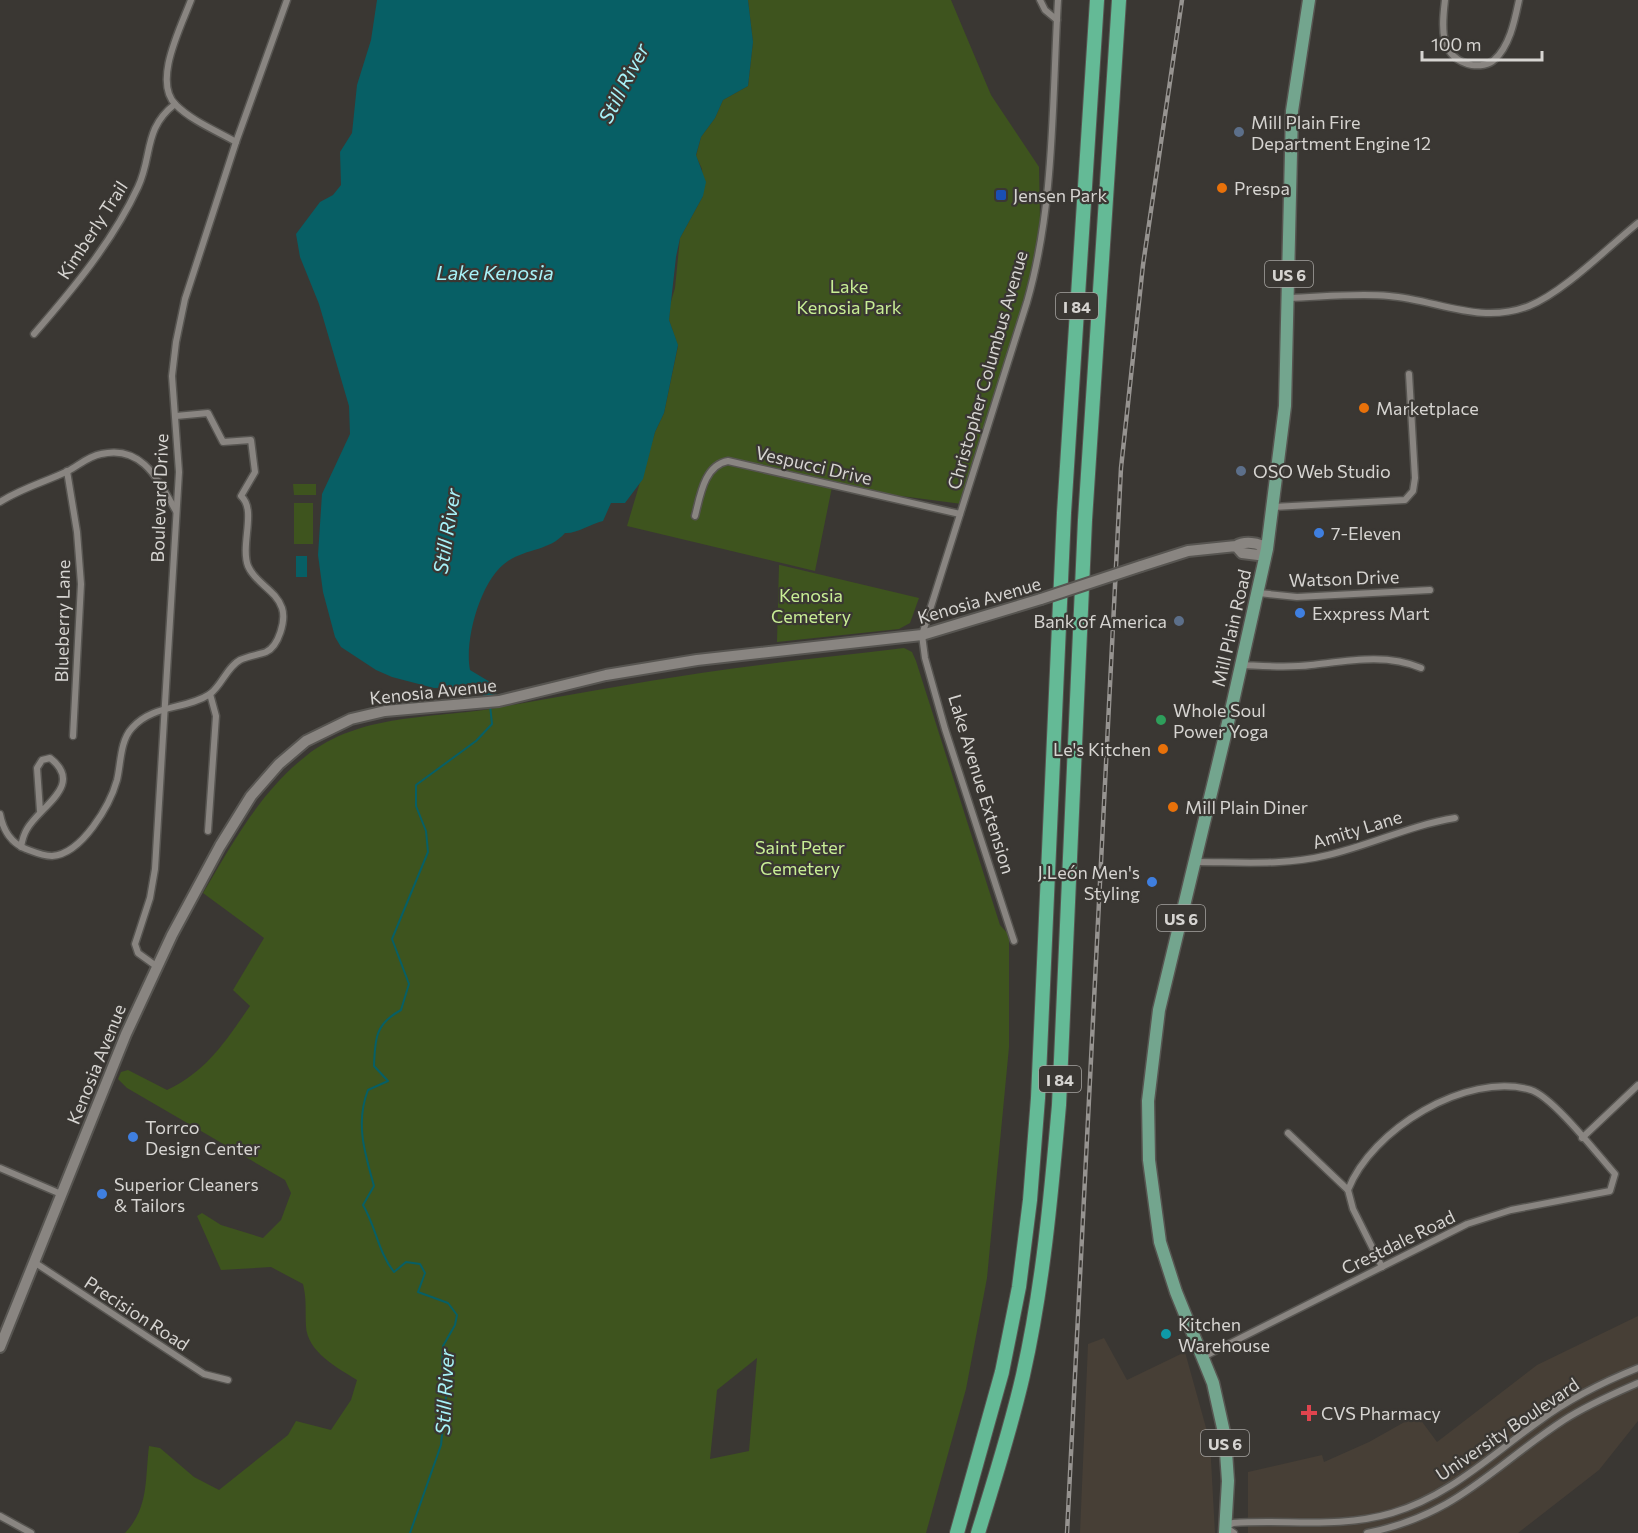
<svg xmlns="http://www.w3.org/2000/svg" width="1638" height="1533" font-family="Commissioner,sans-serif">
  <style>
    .built { fill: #473f36 }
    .green { fill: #3e541e; fill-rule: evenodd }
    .water { fill: #075f65 }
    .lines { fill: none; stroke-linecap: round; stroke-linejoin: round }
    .stream { stroke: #075f65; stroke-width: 2 }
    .street-casing { stroke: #575551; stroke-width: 9 }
    .secondary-casing { stroke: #575551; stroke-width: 14 }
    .primary-casing { stroke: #575551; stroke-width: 15 }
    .highway-casing { stroke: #575551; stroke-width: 16 }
    .street { stroke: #898581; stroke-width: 6 }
    .secondary { stroke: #898581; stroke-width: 10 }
    .primary { stroke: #73a58e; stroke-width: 12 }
    .highway { stroke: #64ba96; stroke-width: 14 }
    .rail-casing { stroke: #969390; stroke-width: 4.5 }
    .rail { stroke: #3a3733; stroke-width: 2; stroke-dasharray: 7; stroke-linecap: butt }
    .secondary-bridge-casing { stroke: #575551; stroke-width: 14; stroke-linecap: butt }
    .secondary-bridge { stroke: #898581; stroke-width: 10 }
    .service-dot { fill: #5c6f8a; stroke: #3a3733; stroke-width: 2 }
    .food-dot { fill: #e8710a; stroke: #3a3733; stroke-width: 2 }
    .transit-dot { fill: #1a4fb4; stroke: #3a3733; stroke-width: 2 }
    .shop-dot { fill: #3f7fe0; stroke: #3a3733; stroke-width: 2 }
    .leisure-dot { fill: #2e9e5b; stroke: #3a3733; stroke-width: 2 }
    .culture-dot { fill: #0f9aa8; stroke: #3a3733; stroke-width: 2 }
    .health-dot { fill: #e0444e; stroke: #3a3733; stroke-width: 2 }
    .labels { text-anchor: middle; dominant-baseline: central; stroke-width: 4.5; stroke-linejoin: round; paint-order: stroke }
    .shield { fill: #3a3733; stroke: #a7a5a2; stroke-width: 1.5 }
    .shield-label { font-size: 16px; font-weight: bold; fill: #d6d4d1 }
    .poi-label { font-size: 18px; fill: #d6d4d1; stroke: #3a3733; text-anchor: start }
    .street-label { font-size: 18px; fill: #d6d4d1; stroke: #3a3733 }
    .park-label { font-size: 18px; fill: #c8ee95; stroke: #3a3733 }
    .water-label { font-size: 20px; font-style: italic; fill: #a8f2f8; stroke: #3a3733 }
  </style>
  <rect width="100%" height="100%" fill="#3a3733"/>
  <g class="built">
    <path d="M1638 1316V1421L1599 1470 1518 1533H1248V1472L1322 1455 1324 1462 1369 1442 1417 1415 1437 1442 1537 1365Z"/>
    <path d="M1104 1338 1127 1380 1185 1352 1210 1442 1215 1533H1080L1088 1344Z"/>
  </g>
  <g class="green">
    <path d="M748 0H951L991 95 1039 167 1040 221 1033 289 1012 362 962 504 832 487 815 571 627 526 655 432 664 413 678 346 669 320 670 305 675 288 680 238 703 196 702 169 696 156 701 137 715 118 723 100 748 86 753 42Z"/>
    <path d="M293 484H316V495H294Z"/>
    <rect x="294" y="503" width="19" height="41"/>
    <path d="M779 565H780L919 598 910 623 899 629 777 642Z"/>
    <path d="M904 648 912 652 916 661 1000 925 1009 935V1047L987 1278 966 1389 926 1533H125C149 1508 145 1479 149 1446L160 1448 194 1477 219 1490 288 1435 296 1421 331 1430 351 1400 357 1380C338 1368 307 1352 306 1326 305 1310 307 1301 303 1284L271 1267 221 1270 197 1216 202 1213 221 1225 263 1238 281 1220 291 1193 285 1180 127 1088 118 1079 121 1072 128 1070 167 1090C207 1071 225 1042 250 1006L233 990 264 938 203 893C232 844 260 792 306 756 360 713 431 719 496 708 564 696 633 683 701 673 769 663 836 656 904 648ZM757 1358 749 1451 710 1459 717 1390Z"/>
  </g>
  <g class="water">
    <path d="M377 0H748L753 42 748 86 723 100 715 118 701 137 696 155 706 182 703 196 680 238 676 257 669 320 678 345 664 413 655 432 643 479 625 503H611L603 521C591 524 576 534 565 533 549 551 528 548 508 561 481 578 464 640 470 670L495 685 497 693 486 698 473 687 434 688 392 677 376 670 341 647 335 637 323 592 318 555 322 494 350 434 349 406 319 304 300 257 296 234 320 202 333 195 341 185 340 152 352 133 357 85 371 40Z"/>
    <rect x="296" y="556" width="11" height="21"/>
  </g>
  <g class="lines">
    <path class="stream" d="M410 1533 441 1445 448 1379 442 1364 443 1346 455 1325 457 1315 448 1303 418 1292 425 1273 420 1264 406 1262 394 1272C378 1252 376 1227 363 1205L374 1186C365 1154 355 1123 368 1090L388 1081 374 1066C375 1039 375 1024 401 1010L409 984 392 939 428 852 426 831 416 806V785L476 741 492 724 490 705"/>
    <g class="street-casing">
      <g id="street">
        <path d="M191 0C181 27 152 82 176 105 192 121 217 131 236 142"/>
        <path d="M1040 0 1045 10 1057 20"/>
        <path d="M1445 0C1442 26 1438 58 1472 65 1479 66 1489 65 1494 60 1510 46 1515 19 1519 0"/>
        <path d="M1289 298C1322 297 1356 293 1389 296 1438 300 1480 325 1529 306 1564 292 1608 247 1638 223"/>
        <path d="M34 334C73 289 113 241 138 187 153 155 143 129 175 104"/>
        <path d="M67 471 77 532 81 584 73 736"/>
        <path d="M0 502C22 488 45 482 68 471 79 465 89 456 101 454 143 444 159 482 176 511"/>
        <path d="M1273 507 1405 500 1413 491 1415 478 1409 374"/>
        <path d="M695 516C700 497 704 465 728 461L960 514"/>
        <path d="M1259 593 1297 597 1430 590"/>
        <path d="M1242 665C1265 666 1288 668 1311 665 1347 661 1386 653 1421 668"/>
        <path d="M0 814C3 830 11 843 26 849 34 852 43 856 52 856 82 854 110 805 117 780 121 763 120 741 132 728 153 704 186 710 210 694 222 685 227 667 240 660 248 656 258 655 266 652 279 646 286 620 282 608 276 590 255 583 248 566 240 544 257 510 241 496L255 472 251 440 223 442 208 413 176 416"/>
        <path d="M208 831 216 716 210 694"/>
        <path d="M21 847C22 841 24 834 27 829 40 806 85 785 50 758L42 760 37 768 40 811"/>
        <path d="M1195 862C1239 862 1284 866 1328 855 1371 845 1411 825 1455 818"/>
        <path d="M1014 941 945 729 925 658 922 635 1027 302C1055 205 1052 100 1058 0"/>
        <path d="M156 966 138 953 135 944 150 898 155 869 179 472 172 376 176 342 185 299 236 142 287 0"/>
        <path d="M1288 1133 1348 1190 1353 1209 1382 1267"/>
        <path d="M1582 1138 1638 1085"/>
        <path d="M0 1168 61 1194"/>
        <path d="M34 1262 204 1374 228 1380"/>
        <path d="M1203 1357 1467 1224 1511 1210 1610 1191 1615 1174C1598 1155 1553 1097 1531 1090 1466 1071 1371 1130 1348 1190"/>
        <path d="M0 1516 31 1533"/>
        <path d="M1234 1533 1225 1527 1233 1523C1287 1519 1338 1529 1392 1513 1449 1496 1490 1456 1538 1422 1569 1399 1603 1382 1638 1368"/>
        <path d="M1367 1533C1457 1515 1492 1467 1564 1420 1587 1405 1613 1394 1638 1383"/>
      </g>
    </g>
    <g class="secondary-casing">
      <g id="secondary">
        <path d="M1141 566 1188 551 1236 546C1244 541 1259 542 1267 549L1258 555 1242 553 1236 546"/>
        <path d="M0 1347 126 1034 172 935 220 846 251 796 279 764 306 741 351 719 385 711 499 701 606 675 697 660 922 635 1041 599"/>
      </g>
    </g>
    <g class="primary-casing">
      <path id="primary" d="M1225 1533 1228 1481 1225 1437 1213 1383 1176 1292 1160 1242 1149 1160 1148 1101 1159 1010 1232 706 1267 549 1285 406 1292 111 1309 0"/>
    </g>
    <g class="highway-casing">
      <g id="highway">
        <path d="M957 1533 1002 1372 1019 1287 1030 1200 1038 1098 1064 513 1097 0"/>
        <path d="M978 1533C994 1481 1011 1428 1023 1375 1043 1286 1051 1196 1059 1105L1085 520 1119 0"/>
      </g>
    </g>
    <use href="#street" class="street"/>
    <use href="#secondary" class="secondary"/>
    <use href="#primary" class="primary"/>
    <use href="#highway" class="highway"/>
    <g class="rail-casing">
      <path id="rail" d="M1067 1533 1121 468 1143 265 1182 0"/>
    </g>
    <use href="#rail" class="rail"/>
    <g class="secondary-bridge-casing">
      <path id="secondary-bridge" d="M1041 599 1141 566"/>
    </g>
    <use href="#secondary-bridge" class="secondary-bridge"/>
  </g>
  <g class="service-dot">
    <circle cx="1239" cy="132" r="6"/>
    <circle cx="1241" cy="471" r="6"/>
    <circle cx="1179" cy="621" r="6"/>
  </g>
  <g class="food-dot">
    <circle cx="1222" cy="188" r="6"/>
    <circle cx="1364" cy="408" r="6"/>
    <circle cx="1163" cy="749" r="6"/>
    <circle cx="1173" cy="807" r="6"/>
  </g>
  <rect class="transit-dot" x="995" y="189" width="12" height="12" rx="3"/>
  <g class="shop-dot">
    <circle cx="1319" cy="533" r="6"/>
    <circle cx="1300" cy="613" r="6"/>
    <circle cx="1152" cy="882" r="6"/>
    <circle cx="133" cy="1137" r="6"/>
    <circle cx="102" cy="1194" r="6"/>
  </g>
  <circle class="leisure-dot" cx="1161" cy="720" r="6"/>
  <circle class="culture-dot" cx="1166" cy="1334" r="6"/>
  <path class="health-dot" d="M1306 1404h6v6h6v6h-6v6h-6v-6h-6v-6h6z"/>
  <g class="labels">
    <g class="shield">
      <rect x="1265" y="261" width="48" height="26" rx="4.5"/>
      <rect x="1056" y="293" width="42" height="26" rx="4.5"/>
      <rect x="1157" y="905" width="48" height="26" rx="4.5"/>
      <rect x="1039" y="1066" width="42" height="26" rx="4.5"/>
      <rect x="1201" y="1430" width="48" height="26" rx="4.5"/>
    </g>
    <g class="shield-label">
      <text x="1289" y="274">US 6</text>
      <text x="1077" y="306">I 84</text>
      <text x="1181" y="918">US 6</text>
      <text x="1060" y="1079">I 84</text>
      <text x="1225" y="1443">US 6</text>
    </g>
    <g class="poi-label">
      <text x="1251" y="122">Mill Plain Fire<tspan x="1251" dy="21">Department Engine 12</tspan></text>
      <text x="1234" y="188">Prespa</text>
      <text x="1013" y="195">Jensen Park</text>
      <text x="1376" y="408">Marketplace</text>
      <text x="1253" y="471">OSO Web Studio</text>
      <text x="1331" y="533">7-Eleven</text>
      <text x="1312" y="613">Exxpress Mart</text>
      <text x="1167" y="621" text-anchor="end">Bank of America</text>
      <text x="1173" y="710">Whole Soul<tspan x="1173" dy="21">Power Yoga</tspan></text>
      <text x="1151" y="749" text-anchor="end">Le's Kitchen</text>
      <text x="1185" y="807">Mill Plain Diner</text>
      <text x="1140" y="872" text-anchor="end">J.León Men's<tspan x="1140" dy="21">Styling</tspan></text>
      <text x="145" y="1127">Torrco<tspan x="145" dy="21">Design Center</tspan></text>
      <text x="114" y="1184">Superior Cleaners<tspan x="114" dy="21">&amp; Tailors</tspan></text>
      <text x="1178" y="1324">Kitchen<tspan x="1178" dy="21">Warehouse</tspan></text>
      <text x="1321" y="1413">CVS Pharmacy</text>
    </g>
    <g class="street-label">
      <text transform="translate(92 230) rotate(-57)">Kimberly Trail</text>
      <text transform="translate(987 370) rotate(-74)">Christopher Columbus Avenue</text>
      <text transform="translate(814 465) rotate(13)">Vespucci Drive</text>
      <text transform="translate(159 498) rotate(-88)">Boulevard Drive</text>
      <text transform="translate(1344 578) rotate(-2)">Watson Drive</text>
      <text transform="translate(979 600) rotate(-16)">Kenosia Avenue</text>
      <text transform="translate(62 621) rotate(-89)">Blueberry Lane</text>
      <text transform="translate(1231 628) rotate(-77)">Mill Plain Road</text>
      <text transform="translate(433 691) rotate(-6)">Kenosia Avenue</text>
      <text transform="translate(982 784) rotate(73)">Lake Avenue Extension</text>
      <text transform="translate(1357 829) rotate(-17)">Amity Lane</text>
      <text transform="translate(96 1064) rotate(-68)">Kenosia Avenue</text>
      <text transform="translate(1398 1242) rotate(-26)">Crestdale Road</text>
      <text transform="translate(137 1313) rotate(33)">Precision Road</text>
      <text transform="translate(1507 1429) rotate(-34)">University Boulevard</text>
    </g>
    <g class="park-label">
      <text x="849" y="286">Lake<tspan x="849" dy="21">Kenosia Park</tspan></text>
      <text x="811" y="595">Kenosia<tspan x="811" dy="21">Cemetery</tspan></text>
      <text x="800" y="847">Saint Peter<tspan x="800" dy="21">Cemetery</tspan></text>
    </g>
    <g class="water-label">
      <text transform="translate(623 83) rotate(-63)">Still River</text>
      <text x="495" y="272">Lake Kenosia</text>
      <text transform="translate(446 531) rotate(-81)">Still River</text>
      <text transform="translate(444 1392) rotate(-87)">Still River</text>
    </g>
  </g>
  <path d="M1422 51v9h120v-9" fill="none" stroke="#d6d4d1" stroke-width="3"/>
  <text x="1431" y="51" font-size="18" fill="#d6d4d1" stroke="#3a3733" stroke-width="4.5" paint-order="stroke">100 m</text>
</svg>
